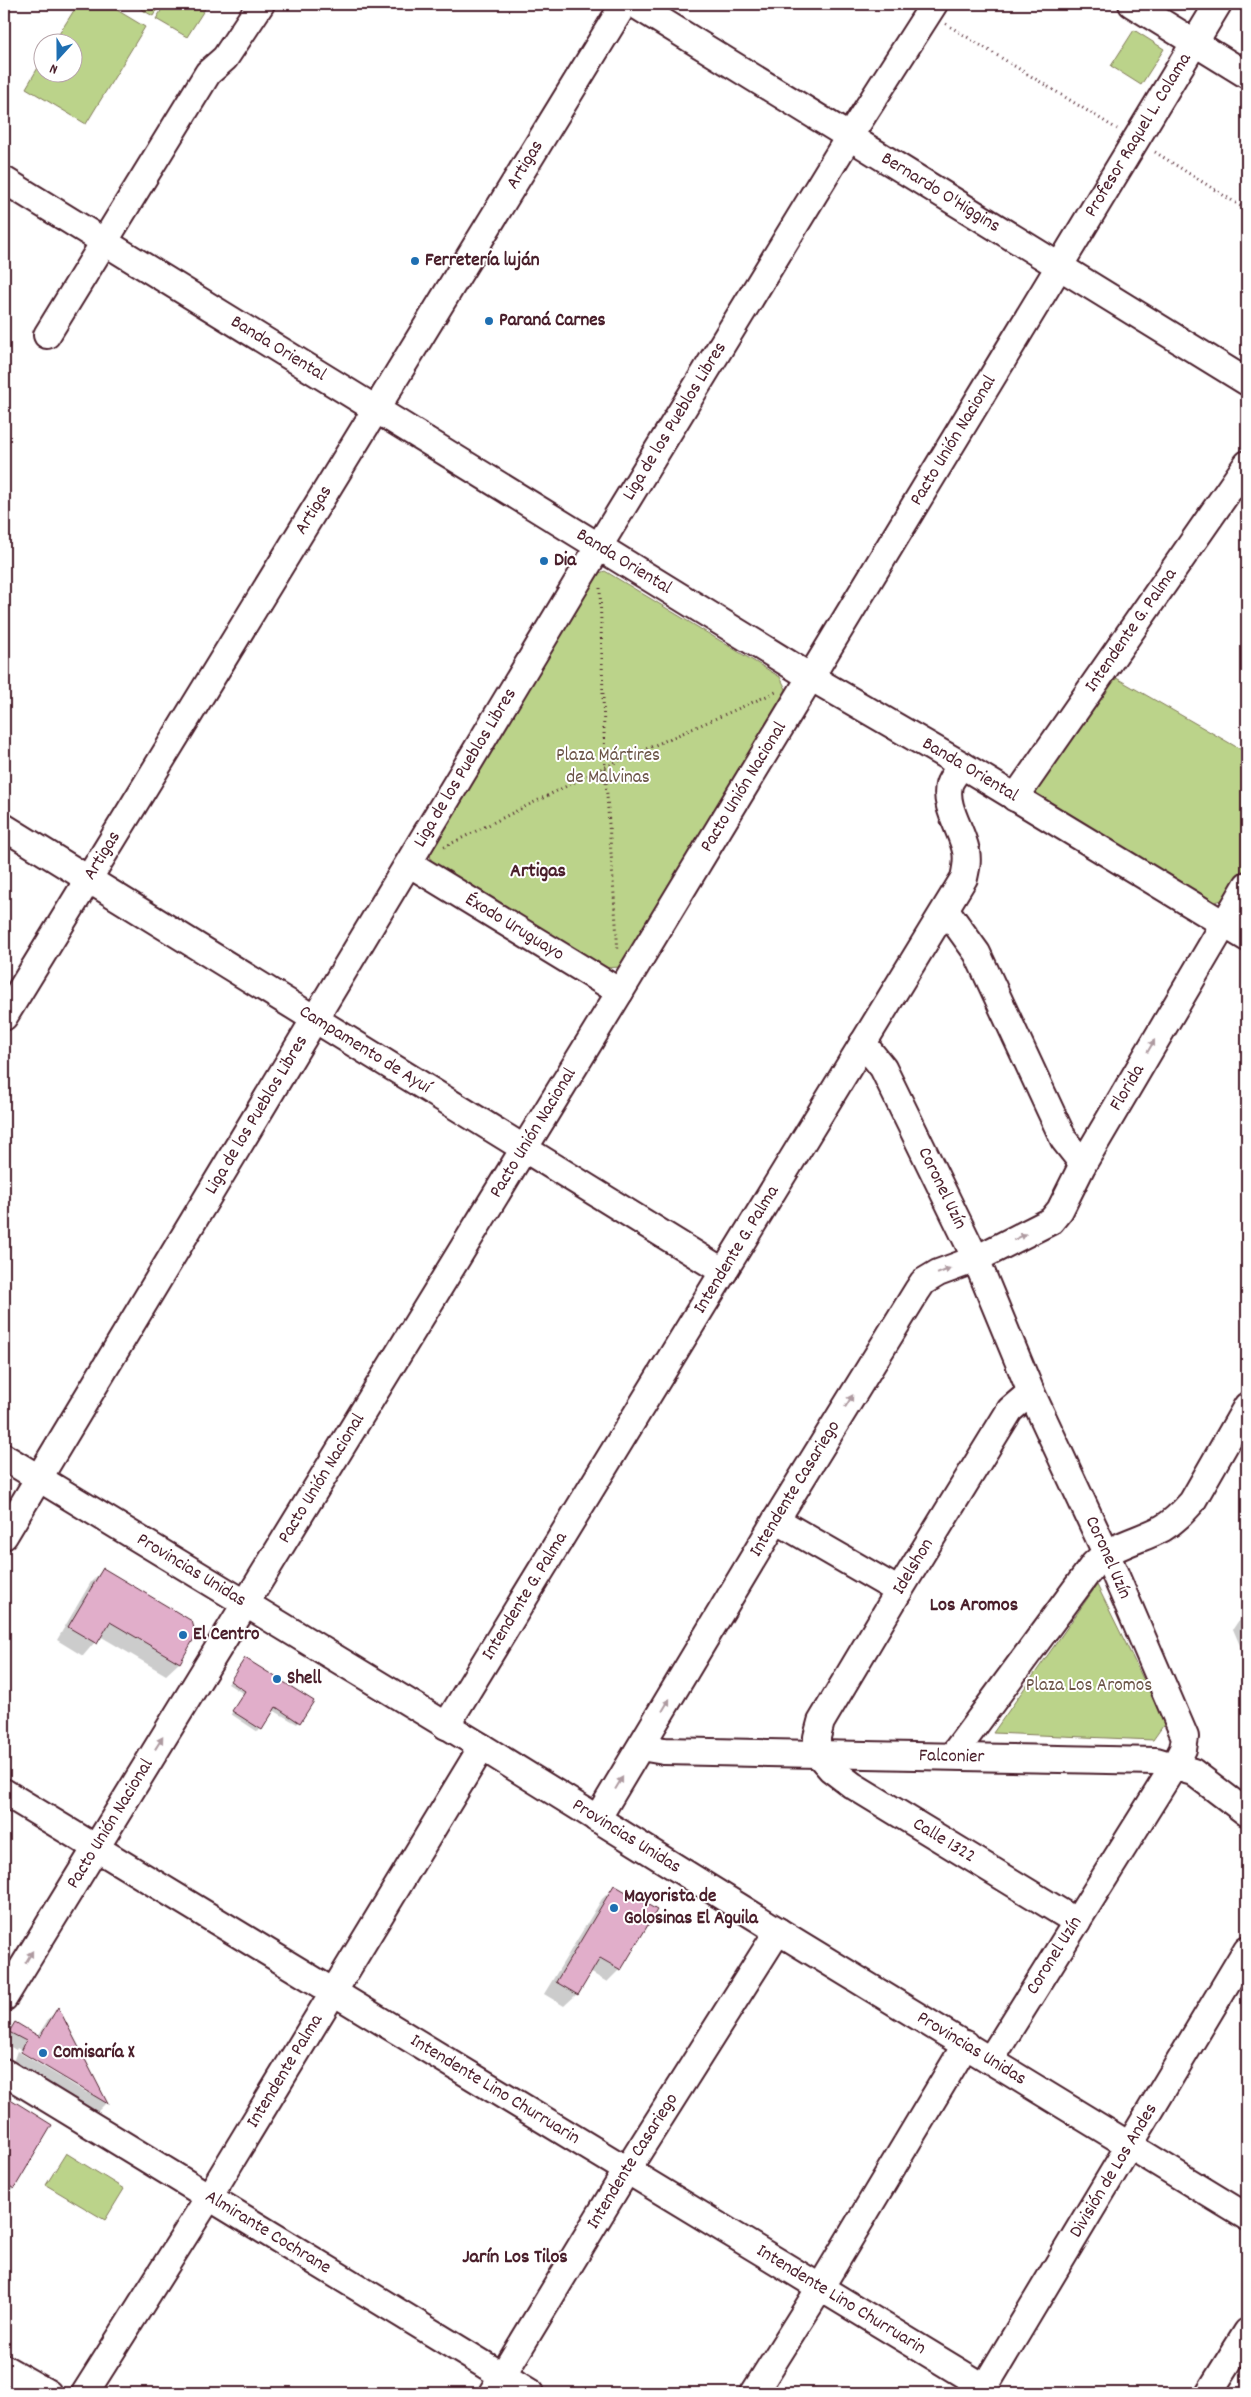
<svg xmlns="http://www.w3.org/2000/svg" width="1251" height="2397" font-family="Dekko,sans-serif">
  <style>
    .green { fill: #bbd38a; stroke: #82795a }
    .shadow { fill: #0003 }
    .building { fill: #e1aeca; stroke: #4a1f2b }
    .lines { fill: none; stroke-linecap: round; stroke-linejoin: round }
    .minor-casing { stroke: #4a1f2b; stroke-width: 30 }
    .path { stroke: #4a1f2b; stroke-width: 3; stroke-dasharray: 1 4; stroke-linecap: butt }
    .minor { stroke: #fff; stroke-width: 26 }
    .oneway { fill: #ae9aa0 }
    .poi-dot { fill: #1f6fb2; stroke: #fff; stroke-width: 2 }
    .labels { text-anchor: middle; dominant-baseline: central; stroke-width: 4; stroke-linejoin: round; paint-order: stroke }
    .street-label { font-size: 19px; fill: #4a1f2b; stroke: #fff }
    .poi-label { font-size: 19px; font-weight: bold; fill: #4a1f2b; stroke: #fff; text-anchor: start }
    .park-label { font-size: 19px; fill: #6c5548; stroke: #fff }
    .neighbourhood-label { font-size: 20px; font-weight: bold; fill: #4a1f2b; stroke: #fff }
  </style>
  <rect width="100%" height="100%" fill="#fff"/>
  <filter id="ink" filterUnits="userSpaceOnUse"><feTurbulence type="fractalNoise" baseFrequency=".02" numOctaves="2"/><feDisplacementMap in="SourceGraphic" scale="10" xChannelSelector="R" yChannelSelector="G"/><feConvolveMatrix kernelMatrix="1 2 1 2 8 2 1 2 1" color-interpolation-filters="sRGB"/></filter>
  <g filter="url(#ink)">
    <g class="green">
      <path d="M78 4H107L145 27 86 124 26 88 42 61V72H72V42H54Z"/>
      <path d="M132 4H160L153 16Z"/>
      <path d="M165 4H208L187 37 156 19Z"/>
      <path d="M1134 30 1164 49 1141 85 1111 66Z"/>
      <path d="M605 571 780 677 787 691 621 967 605 968 431 861 429 844 590 576Z"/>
      <path d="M1111 675 1247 753V866L1228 898 1212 903 1035 800V786Z"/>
      <path d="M1097 1585 1165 1723 1153 1740 993 1733Z"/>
      <path d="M66 2153 124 2189 105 2220 46 2185Z"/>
    </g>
    <g class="shadow">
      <path d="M103 1570 195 1635 179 1663 166 1675 100 1636 83 1656 57 1640 91 1582Z"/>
      <path d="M1247 1608V1662L1233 1629Z"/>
      <path d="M243 1662 299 1722 297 1724 273 1710 258 1732 231 1714 244 1694 228 1684Z"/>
      <path d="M614 1887 655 1911 620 1969 607 1982 590 1972 577 1994 564 2006 544 1994 602 1899Z"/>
      <path d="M58 2010 106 2103 97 2112 13 2062 17 2051 87 2093V2090L17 2048 16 2050 4 2043V2037L16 2023 37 2037 49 2018Z"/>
      <path d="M4 2097 51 2125 13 2188 4 2197Z"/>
    </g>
    <g class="building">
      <path d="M103 1568 192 1621 196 1635 180 1663 110 1622 97 1644 68 1627Z"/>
      <path d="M245 1658 314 1701 300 1723 276 1707 262 1730 232 1711 245 1691 230 1681Z"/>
      <path d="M614 1885 657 1910 621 1970 600 1958 578 1995 556 1982Z"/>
      <path d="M58 2007 108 2104 21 2052 26 2041 9 2032 15 2022 40 2037Z"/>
      <path d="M4 2095 52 2125 14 2189 4 2182Z"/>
    </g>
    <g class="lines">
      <g class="minor-casing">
        <g id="minor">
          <path id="s1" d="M634 4 1247 382"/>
          <path d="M1132 4 1247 75"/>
          <path id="s2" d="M4 180 812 678 962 765 1247 938"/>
          <path d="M47 335 208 73 225 58 261 4"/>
          <path id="s3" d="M1015 798 1247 464"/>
          <path id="s4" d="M4 827 724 1272"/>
          <path id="s5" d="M410 864 620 992"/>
          <path d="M946 910 977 953 1064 1140 1083 1164"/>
          <path id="s6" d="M4 1017 624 4"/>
          <path id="s7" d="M863 1043 883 1068 976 1259 1031 1392 1106 1553 1185 1737 1183 1749 1174 1766 991 2059"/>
          <path id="s8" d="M1031 1392 1010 1410 899 1591 821 1722 817 1737V1753L831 1769 852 1785 1077 1922"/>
          <path id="s9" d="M4 1457 482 1747 778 1931 1247 2217"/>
          <path d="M776 1520 899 1591"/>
          <path id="s10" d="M4 1536 599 546 849 137 934 4"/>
          <path id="s11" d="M446 1726 964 878C966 869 968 861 966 851 962 830 944 807 949 785 951 778 958 771 962 765"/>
          <path id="s12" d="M641 1747 664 1751 1156 1761 1193 1772 1247 1813"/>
          <path d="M953 1755 1094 1564C1114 1544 1139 1541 1163 1528 1175 1521 1183 1512 1192 1502L1247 1406"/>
          <path id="s13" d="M4 1792 984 2387"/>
          <path id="s14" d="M597 1819 776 1520 917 1291 923 1282 938 1273 976 1259 1051 1221 1060 1210 1083 1164 1247 885"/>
          <path id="s15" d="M4 1998 620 992 1218 4"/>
          <path id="s16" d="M4 2072 531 2393"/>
          <path d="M4 2368 48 2393"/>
          <path id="s17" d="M85 2393 209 2197 482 1747"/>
          <path id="s18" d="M492 2393 627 2170 778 1931"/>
          <path d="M754 2393 820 2288 966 2044"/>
          <path id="s19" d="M981 2393 1247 1949"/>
          <path d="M1209 2393 1247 2332"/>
        </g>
      </g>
      <g class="path">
        <path d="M946 24 1117 129"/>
        <path d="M1155 152 1247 210"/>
        <path d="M600 588 605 767 618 952"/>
        <path d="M444 847 605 767 776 692"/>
      </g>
      <use href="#minor" class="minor"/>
    </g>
    <defs><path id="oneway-solid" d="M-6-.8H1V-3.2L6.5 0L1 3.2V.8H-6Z" transform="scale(1.25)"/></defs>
    <g class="oneway">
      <use href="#oneway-solid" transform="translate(1151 1046) rotate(-60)"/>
      <use href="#oneway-solid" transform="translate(1020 1237) rotate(-26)"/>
      <use href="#oneway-solid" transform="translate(944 1271) rotate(-22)"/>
      <use href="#oneway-solid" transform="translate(849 1401) rotate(-58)"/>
      <use href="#oneway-solid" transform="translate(666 1705) rotate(-59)"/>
      <use href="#oneway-solid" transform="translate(159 1743) rotate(-58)"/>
      <use href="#oneway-solid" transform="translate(619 1783) rotate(-59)"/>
      <use href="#oneway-solid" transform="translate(29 1957) rotate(-59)"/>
    </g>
  </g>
  <g class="poi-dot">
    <circle cx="415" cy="261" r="5"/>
    <circle cx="489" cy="321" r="5"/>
    <circle cx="544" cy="561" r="5"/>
    <circle cx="183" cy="1635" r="5"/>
    <circle cx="277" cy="1679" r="5"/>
    <circle cx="614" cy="1908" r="5"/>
    <circle cx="43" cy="2053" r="5"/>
  </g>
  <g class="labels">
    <g class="street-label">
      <text stroke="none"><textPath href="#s15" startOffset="2181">Profesor Raquel L. Colama</textPath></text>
      <text stroke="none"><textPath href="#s6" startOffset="999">Artigas</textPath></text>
      <text stroke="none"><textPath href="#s1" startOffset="360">Bernardo O'Higgins</textPath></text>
      <text stroke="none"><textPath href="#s2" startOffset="322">Banda Oriental</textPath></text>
      <text stroke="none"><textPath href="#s10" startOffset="1301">Liga de los Pueblos Libres</textPath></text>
      <text stroke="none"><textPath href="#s15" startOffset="1824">Pacto Unión Nacional</textPath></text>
      <text stroke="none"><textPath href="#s6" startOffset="594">Artigas</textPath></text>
      <text stroke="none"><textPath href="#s2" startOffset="728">Banda Oriental</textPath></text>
      <text stroke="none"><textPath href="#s3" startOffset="204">Intendente G. Palma</textPath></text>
      <text stroke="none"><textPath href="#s10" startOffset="896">Liga de los Pueblos Libres</textPath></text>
      <text stroke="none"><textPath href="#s2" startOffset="1132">Banda Oriental</textPath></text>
      <text stroke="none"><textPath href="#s15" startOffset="1419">Pacto Unión Nacional</textPath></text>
      <text stroke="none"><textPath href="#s6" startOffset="189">Artigas</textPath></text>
      <text stroke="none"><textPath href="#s5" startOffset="122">Éxodo Uruguayo</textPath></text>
      <text stroke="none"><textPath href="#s4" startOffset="424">Campamento de Ayuí</textPath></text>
      <text stroke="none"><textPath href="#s14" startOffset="924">Florida</textPath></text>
      <text stroke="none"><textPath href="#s10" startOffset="491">Liga de los Pueblos Libres</textPath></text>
      <text stroke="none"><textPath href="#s15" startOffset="1014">Pacto Unión Nacional</textPath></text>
      <text stroke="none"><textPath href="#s7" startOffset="166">Coronel Uzín</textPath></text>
      <text stroke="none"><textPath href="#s11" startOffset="558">Intendente G. Palma</textPath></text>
      <text stroke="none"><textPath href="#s15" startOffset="609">Pacto Unión Nacional</textPath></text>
      <text stroke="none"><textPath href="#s14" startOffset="385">Intendente Casariego</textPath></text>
      <text stroke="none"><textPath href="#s7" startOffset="571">Coronel Uzín</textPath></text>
      <text transform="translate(914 1567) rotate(-59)">Idelshon</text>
      <text stroke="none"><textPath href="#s9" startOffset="219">Provincias Unidas</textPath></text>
      <text stroke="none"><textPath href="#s11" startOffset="152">Intendente G. Palma</textPath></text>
      <text stroke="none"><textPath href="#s12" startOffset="311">Falconier</textPath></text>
      <text stroke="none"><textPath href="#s15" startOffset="204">Pacto Unión Nacional</textPath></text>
      <text stroke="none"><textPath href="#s9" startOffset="729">Provincias Unidas</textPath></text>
      <text stroke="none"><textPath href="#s8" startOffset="579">Calle 1322</textPath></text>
      <text transform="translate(1055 1956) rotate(-58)">Coronel Uzín</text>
      <text stroke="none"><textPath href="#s9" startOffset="1134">Provincias Unidas</textPath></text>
      <text stroke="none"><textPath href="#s17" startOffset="379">Intendente Palma</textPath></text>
      <text stroke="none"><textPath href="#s13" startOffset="574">Intendente Lino Churruarin</textPath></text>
      <text stroke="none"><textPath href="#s18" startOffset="271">Intendente Casariego</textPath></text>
      <text stroke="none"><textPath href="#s19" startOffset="259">División de Los Andes</textPath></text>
      <text stroke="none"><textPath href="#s16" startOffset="309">Almirante Cochrane</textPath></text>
      <text stroke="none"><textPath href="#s13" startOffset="979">Intendente Lino Churruarin</textPath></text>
    </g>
    <g class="poi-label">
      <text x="425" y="261">Ferretería luján</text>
      <text x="499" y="321">Paraná Carnes</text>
      <text x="554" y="561">Dia</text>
      <text x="193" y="1635">El Centro</text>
      <text x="287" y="1679">Shell</text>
      <text x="624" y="1897">Mayorista de<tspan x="624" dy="22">Golosinas El Aguila</tspan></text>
      <text x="53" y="2053">Comisaría X</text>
    </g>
    <g class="park-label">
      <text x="608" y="756">Plaza Mártires<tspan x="608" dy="22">de Malvinas</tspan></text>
      <text x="1089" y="1686">Plaza Los Aromos</text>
    </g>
    <g class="neighbourhood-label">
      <text x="538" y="872">Artigas</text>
      <text x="974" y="1606">Los Aromos</text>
      <text x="515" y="2258">Jarín Los Tilos</text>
    </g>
  </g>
  <rect width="1251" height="2397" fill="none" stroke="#fff" stroke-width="20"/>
  <rect x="10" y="10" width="1231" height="2377" fill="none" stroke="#4a1f2b" stroke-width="2" filter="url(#ink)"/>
  <g transform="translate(58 58) rotate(201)"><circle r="24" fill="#ffffff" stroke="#b7a5aa"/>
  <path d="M0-4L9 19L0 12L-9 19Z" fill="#1f6fb2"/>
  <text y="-8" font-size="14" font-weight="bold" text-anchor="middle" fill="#4a1f2b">N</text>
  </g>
</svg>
